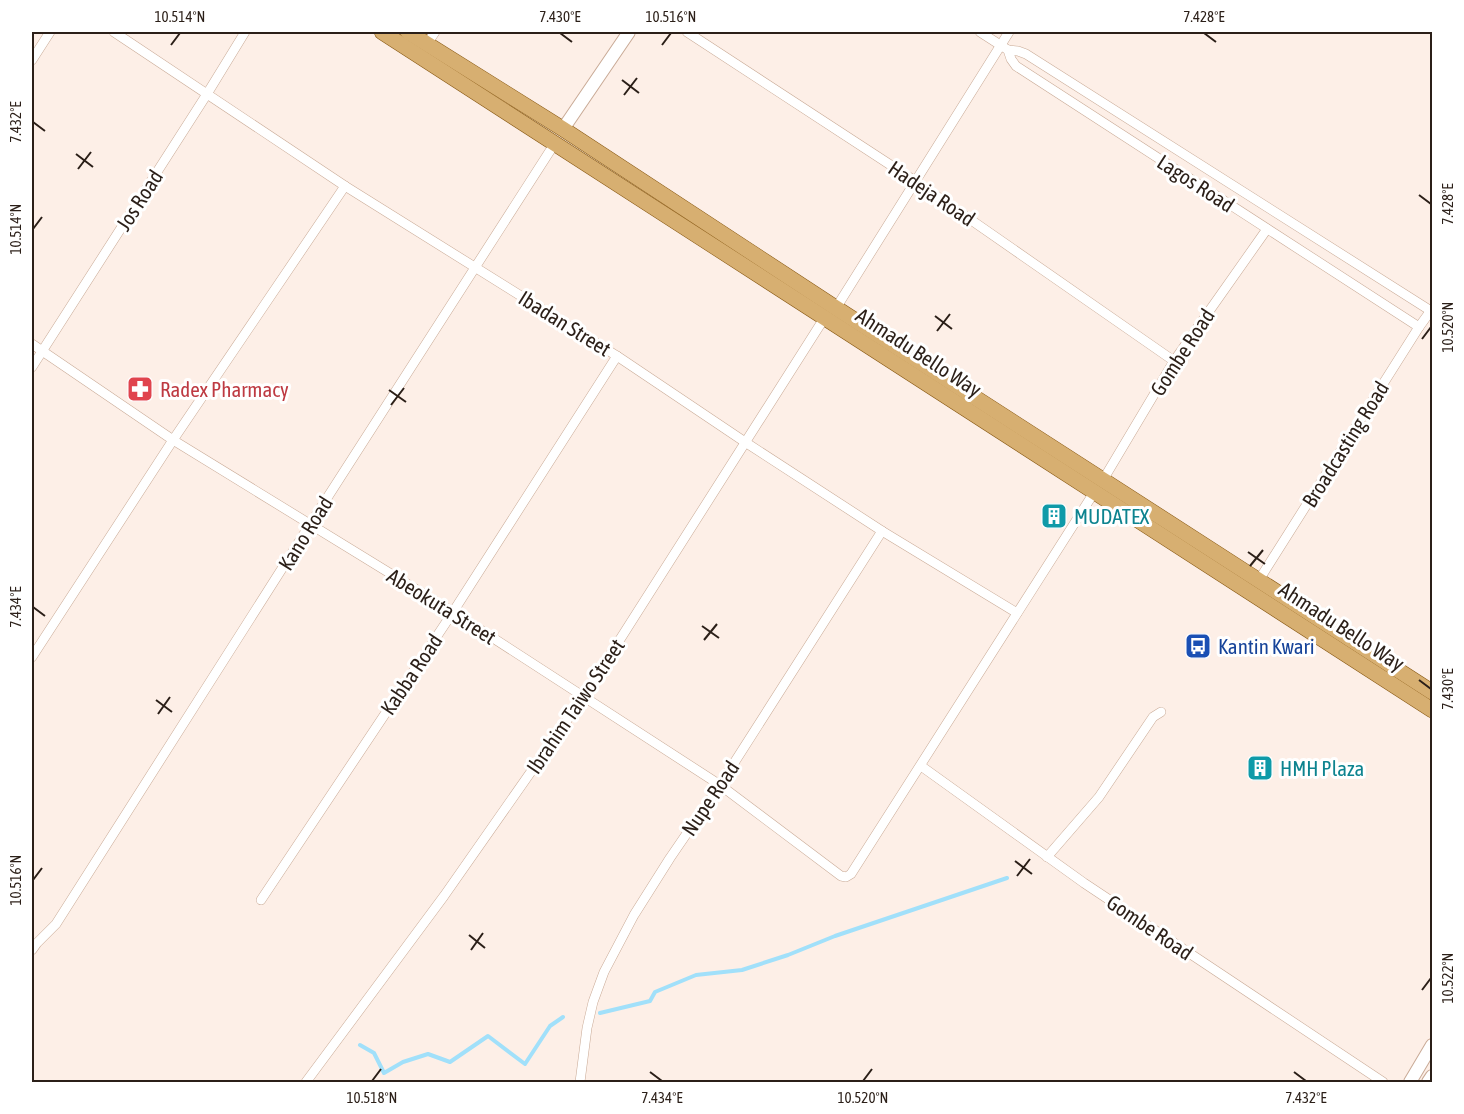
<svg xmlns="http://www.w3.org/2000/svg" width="1464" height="1114" font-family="'Asap Condensed',sans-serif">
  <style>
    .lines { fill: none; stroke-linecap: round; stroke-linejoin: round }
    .stream { stroke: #a1e0fa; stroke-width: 4 }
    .minor-casing { stroke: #c9aa96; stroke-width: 10 }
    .tertiary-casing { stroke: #c9aa96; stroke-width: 14 }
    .primary-casing { stroke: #895a15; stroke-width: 16 }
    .minor { stroke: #fff; stroke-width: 9 }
    .tertiary { stroke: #fff; stroke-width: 12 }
    .primary { stroke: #d7af71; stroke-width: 15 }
    .ticks { fill: none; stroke: #2b1f18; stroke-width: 2 }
    .labels { text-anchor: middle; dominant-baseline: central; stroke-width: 6; stroke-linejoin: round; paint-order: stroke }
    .street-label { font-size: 21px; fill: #2b1f18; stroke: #fff }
    .health-label { font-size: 21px; fill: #be3a42; stroke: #fff; text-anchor: start }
    .culture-label { font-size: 21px; fill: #0d838f; stroke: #fff; text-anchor: start }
    .transit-label { font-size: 21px; fill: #164399; stroke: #fff; text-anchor: start }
    .neatline { fill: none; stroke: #2b1f18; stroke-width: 2 }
    .ticks-label { font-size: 15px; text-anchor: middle; fill: #2b1f18 }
  </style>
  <rect width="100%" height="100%" fill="#fdefe7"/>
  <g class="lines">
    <g class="stream">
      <path d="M600 1013 650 1001 655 992 696 975 742 970 788 955 835 936 1007 878"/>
      <path d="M360 1045 374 1053 384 1073 403 1062 428 1054 450 1062 488 1036 525 1064 550 1026 563 1017"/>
    </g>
    <g class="minor-casing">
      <g id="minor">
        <path d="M114 32 345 186 617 356 745 442 882 531 1017 613"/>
        <path d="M687 32 915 181 1174 361"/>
        <path d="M980 32 1008 50 1011 59 1016 66 1419 327"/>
        <path d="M427 44 435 32"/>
        <path d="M1008 50 1018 51 1026 54 1431 311"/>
        <path d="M32 60 50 32"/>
        <path d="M836 308 1009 32"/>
        <path d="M32 344 173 440 453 612 720 785 841 876 846 877 851 874 1095 491"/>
        <path d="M32 367 207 94 245 32"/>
        <path d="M1103 480 1174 361 1267 229"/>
        <path d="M1259 580 1419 327 1432 309"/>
        <path d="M32 657 173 440 345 186"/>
        <path d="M921 766 1084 883 1383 1082"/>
        <path d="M1047 857 1099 797 1153 717 1161 712"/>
        <path d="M261 900 453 612 617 356"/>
        <path d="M32 950 37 943 56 924 311 523 555 143"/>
        <path d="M306 1082 444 896 584 696 825 317"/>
        <path d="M580 1082 587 1028 593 1002 604 972 634 915 670 858 720 785 882 531"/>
      </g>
    </g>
    <g class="tertiary-casing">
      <g id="tertiary">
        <path d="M563 129 629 32"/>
        <path d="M1410 1082 1432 1045"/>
        <path d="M1428 1082 1432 1076"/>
      </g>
    </g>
    <g class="primary-casing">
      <g id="primary">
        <path d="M382 32 1432 710"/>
        <path d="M408 32 563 129 836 308 1432 692"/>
      </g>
    </g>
    <use href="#minor" class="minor"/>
    <use href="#tertiary" class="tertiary"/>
    <use href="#primary" class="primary"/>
  </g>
  <path class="ticks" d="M560 33 572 42M1204 33 1216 42M171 45 180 33M662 45 671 33M622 80 639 93M624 95 637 78M33 122 45 131M76 154 93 167M78 169 91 152M1419 195 1431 204M33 229 42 217M935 316 952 329M937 331 950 314M1422 339 1431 327M389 390 406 402M391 405 404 388M1248 552 1265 564M1250 566 1263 550M33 607 45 616M702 626 719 638M704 640 717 624M1419 680 1431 689M156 700 172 712M158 714 170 697M1015 861 1032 874M1017 876 1030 859M33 880 42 868M469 935 485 948M471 950 483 933M1422 990 1431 978M650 1072 662 1081M1294 1072 1306 1081M372 1081 381 1069M863 1081 872 1069"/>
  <defs>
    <g id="pharmacy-square" transform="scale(1.35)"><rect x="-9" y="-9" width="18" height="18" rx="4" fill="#e0444e" stroke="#fff"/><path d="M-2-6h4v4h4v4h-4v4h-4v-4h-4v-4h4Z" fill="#fff"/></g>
    <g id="building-square" transform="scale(1.35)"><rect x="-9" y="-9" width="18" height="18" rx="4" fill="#0f9aa8" stroke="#fff"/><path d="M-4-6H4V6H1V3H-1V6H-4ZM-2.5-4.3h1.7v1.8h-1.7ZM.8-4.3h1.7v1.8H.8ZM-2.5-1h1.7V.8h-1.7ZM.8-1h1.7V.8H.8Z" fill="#fff"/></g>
    <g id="bus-square" transform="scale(1.35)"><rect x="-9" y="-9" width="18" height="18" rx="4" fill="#1a4fb4" stroke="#fff"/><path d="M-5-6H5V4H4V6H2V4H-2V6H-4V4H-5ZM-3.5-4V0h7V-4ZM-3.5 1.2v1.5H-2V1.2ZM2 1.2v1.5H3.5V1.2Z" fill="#fff"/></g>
  </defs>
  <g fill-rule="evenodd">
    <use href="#pharmacy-square" x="140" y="389"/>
    <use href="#building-square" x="1054" y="516"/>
    <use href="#bus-square" x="1198" y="646"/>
    <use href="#building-square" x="1260" y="768"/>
  </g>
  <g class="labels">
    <g class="street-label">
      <text transform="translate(1196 183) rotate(33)">Lagos Road</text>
      <text transform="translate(932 193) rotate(34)">Hadeja Road</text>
      <text transform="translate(139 200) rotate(-57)">Jos Road</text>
      <text transform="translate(565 323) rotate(32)">Ibadan Street</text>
      <text transform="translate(919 352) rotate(33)">Ahmadu Bello Way</text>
      <text transform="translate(1182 352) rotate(-57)">Gombe Road</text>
      <text transform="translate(1345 444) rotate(-58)">Broadcasting Road</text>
      <text transform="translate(305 533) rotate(-58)">Kano Road</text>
      <text transform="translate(442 606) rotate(32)">Abeokuta Street</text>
      <text transform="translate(1342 626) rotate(33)">Ahmadu Bello Way</text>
      <text transform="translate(411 674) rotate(-56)">Kabba Road</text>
      <text transform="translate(575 706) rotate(-56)">Ibrahim Taiwo Street</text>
      <text transform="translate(710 798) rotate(-56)">Nupe Road</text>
      <text transform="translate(1150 927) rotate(34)">Gombe Road</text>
    </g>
    <g class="health-label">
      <text x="160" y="389">Radex Pharmacy</text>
    </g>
    <g class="culture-label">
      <text x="1074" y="516">MUDATEX</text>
      <text x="1280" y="768">HMH Plaza</text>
    </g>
    <g class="transit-label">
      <text x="1218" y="646">Kantin Kwari</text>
    </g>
  </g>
  <rect width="1464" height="1114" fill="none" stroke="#ffffff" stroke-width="66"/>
  <rect x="33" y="33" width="1398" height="1048" class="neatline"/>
  <g class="ticks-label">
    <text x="180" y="22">10.514°N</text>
    <text x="560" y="22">7.430°E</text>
    <text x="671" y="22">10.516°N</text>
    <text x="1204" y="22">7.428°E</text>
    <text transform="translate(16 122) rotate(-90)" y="5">7.432°E</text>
    <text transform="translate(1448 204) rotate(-90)" y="5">7.428°E</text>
    <text transform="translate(16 229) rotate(-90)" y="5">10.514°N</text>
    <text transform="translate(1448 327) rotate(-90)" y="5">10.520°N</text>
    <text transform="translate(16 607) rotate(-90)" y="5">7.434°E</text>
    <text transform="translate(1448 689) rotate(-90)" y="5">7.430°E</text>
    <text transform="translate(16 880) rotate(-90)" y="5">10.516°N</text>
    <text transform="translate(1448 978) rotate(-90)" y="5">10.522°N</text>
    <text x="372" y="1103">10.518°N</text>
    <text x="662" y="1103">7.434°E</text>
    <text x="863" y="1103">10.520°N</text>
    <text x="1306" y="1103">7.432°E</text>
  </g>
</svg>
